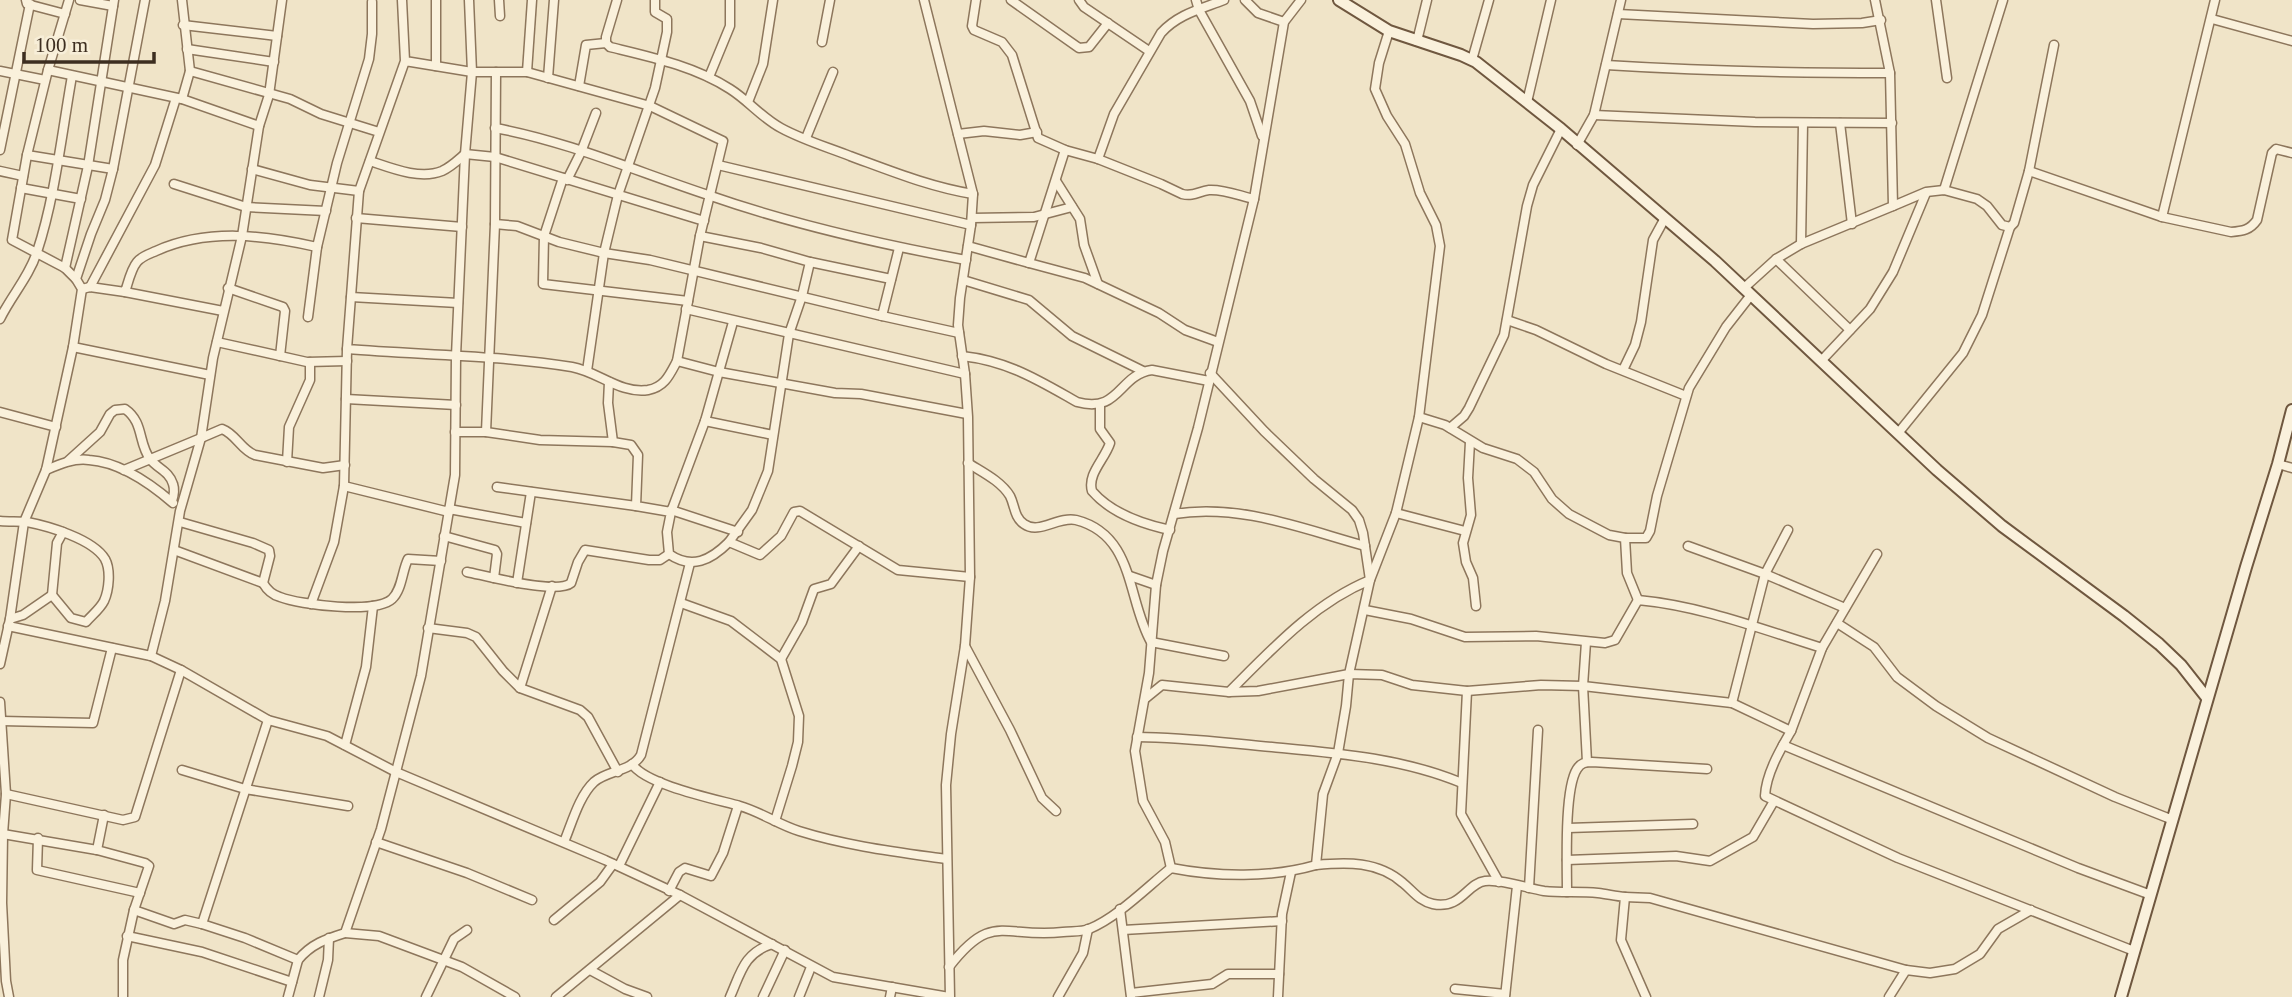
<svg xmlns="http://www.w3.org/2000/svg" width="2292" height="997" font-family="'Times New Roman',serif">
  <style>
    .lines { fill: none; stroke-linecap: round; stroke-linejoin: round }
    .street-casing { stroke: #8d765c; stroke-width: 11 }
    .secondary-casing { stroke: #6f573f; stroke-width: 14 }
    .street { stroke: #faf1dc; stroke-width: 8 }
    .secondary { stroke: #faf1dc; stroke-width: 10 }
  </style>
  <rect width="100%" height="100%" fill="#f0e4c8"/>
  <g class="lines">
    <g class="street-casing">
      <g id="street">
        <path d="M26 0 27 4 65 14"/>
        <path d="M69 0 48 70 27 155 12 240 65 268 76 279"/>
        <path d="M80 0 113 6"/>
        <path d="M182 0 190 71 182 99"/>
        <path d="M402 0 405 61 359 191 347 349C422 355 498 355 572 367 599 372 620 394 648 390 665 387 670 374 677 361L700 236 723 141 650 106 527 72H472L405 61"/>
        <path d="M499 0 500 16"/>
        <path d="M617 0 606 37V43L610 47C651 57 694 66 730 89 749 101 762 118 781 128 803 140 827 147 850 156 891 171 930 187 973 194"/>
        <path d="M924 0 973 194 971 225 960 298 958 325 965 374 968 417 970 577 965 646 951 734 946 785 950 997"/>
        <path d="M976 0 972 26 974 30 1002 42 1012 55 1038 138 1065 150 1098 159 1161 184 1182 194C1194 197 1199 191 1209 190 1224 189 1240 196 1254 199"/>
        <path d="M1011 0 1079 48 1089 47 1108 23"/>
        <path d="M1079 0 1084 7 1149 51"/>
        <path d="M1196 0 1199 10 1250 101 1262 136"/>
        <path d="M1245 0 1258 13 1284 22"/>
        <path d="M1936 0 1947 78"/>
        <path d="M1618 14 1813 24 1862 23 1881 20"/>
        <path d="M2212 19 2292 41"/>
        <path d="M183 25 277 36"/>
        <path d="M1417 41 1427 0"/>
        <path d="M822 42 830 0"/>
        <path d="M187 49 274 62"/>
        <path d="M1472 60 1489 0"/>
        <path d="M1606 65C1701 71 1795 73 1890 73"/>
        <path d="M436 66V0"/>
        <path d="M48 70 182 99 259 126"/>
        <path d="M0 71 45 80"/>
        <path d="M190 71 290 99 321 114 379 132"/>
        <path d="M527 72 532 0"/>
        <path d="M709 77 730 26V0"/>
        <path d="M548 78 554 0"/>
        <path d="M579 86 586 45 606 43"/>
        <path d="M748 102 763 64 773 0"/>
        <path d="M1527 102 1551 0"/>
        <path d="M1594 115 1755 122 1892 123"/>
        <path d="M1840 123 1852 224"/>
        <path d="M495 128C567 141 638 172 708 195 791 224 879 244 966 260"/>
        <path d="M958 134 984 131 1020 135 1037 132"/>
        <path d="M806 138 833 72"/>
        <path d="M1577 145 1594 115 1621 0"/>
        <path d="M0 150 30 4"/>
        <path d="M27 155 113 169"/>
        <path d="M1098 159 1114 114 1161 33C1178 14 1201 9 1224 0"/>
        <path d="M370 161C391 168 420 180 442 171 451 167 458 160 465 154L495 157 704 221"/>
        <path d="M718 165 971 225"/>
        <path d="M252 169 310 185 359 191"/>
        <path d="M0 171 23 176"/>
        <path d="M2029 171 2162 217 2231 232C2243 231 2250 230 2257 220L2272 153 2276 149 2292 153"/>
        <path d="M563 178 544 236 543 284 688 301"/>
        <path d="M567 180 581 152 596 113"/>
        <path d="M1056 181 1080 219 1084 245 1098 284"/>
        <path d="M174 184 246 207 326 211"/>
        <path d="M21 188 81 199"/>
        <path d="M1944 190 2003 0"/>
        <path d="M1893 206 1926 192 1944 190 1977 199 1987 206 2002 225 2010 227 2014 223 2029 171 2054 45"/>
        <path d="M2162 217 2215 0"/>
        <path d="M356 218 462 227"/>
        <path d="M972 218 1034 217 1072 207"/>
        <path d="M495 224 517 226 559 242 604 253 650 260 882 316 899 248"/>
        <path d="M700 236 761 248 810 262 802 296 789 334 768 471 752 510 729 542"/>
        <path d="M1801 244 1803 123"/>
        <path d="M968 246 1029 263 1065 150"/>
        <path d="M1776 259 1850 330"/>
        <path d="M810 262 891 279"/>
        <path d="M1029 263 1085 278 1159 313 1185 330 1218 342"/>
        <path d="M65 268 88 166 114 0"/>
        <path d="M963 280 1029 300 1072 336 1143 371"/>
        <path d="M90 287 155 165 176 98"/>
        <path d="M228 288 283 307 285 311 280 356"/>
        <path d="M1744 288 1776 259 1801 244 1893 206 1890 73 1875 0"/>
        <path d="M82 289 90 287 125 292C128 283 131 269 137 262 142 256 149 254 156 251 207 228 265 235 317 247"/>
        <path d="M125 292 223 311"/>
        <path d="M351 297 458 303"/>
        <path d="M686 309 965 374"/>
        <path d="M882 316 959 333"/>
        <path d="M308 317 317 247 337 163 369 59 372 34V2"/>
        <path d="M0 319C11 296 29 277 37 252 55 198 62 132 72 76"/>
        <path d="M1507 320 1536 330 1606 364 1686 396"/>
        <path d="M217 342 307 362 347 361"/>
        <path d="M73 347 210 375"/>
        <path d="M962 356C1008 361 1038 380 1077 402 1120 414 1118 375 1152 370L1209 381"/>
        <path d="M1822 360 1870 309 1893 272 1926 193"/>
        <path d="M677 361 719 372 835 393 861 394 967 414"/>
        <path d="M1623 370 1635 345 1641 322 1653 240 1665 218"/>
        <path d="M587 371 604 253 618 195 655 88 667 32V19L655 12V0"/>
        <path d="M609 382 608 403 613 442 631 445 638 455 636 506 671 512 667 532 669 554C692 570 711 560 729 542L760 555 781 536 794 512 800 511 898 570 970 577"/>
        <path d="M346 399 456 405"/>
        <path d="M1100 404V429L1110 443C1105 459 1087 474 1092 491 1111 513 1142 524 1170 530"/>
        <path d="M0 412 56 427"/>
        <path d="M1419 417 1445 425 1483 448 1517 459 1534 472 1552 499 1569 514 1609 535 1625 538 1627 573 1638 600"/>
        <path d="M705 421 773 435"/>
        <path d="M1450 428 1464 416 1469 408 1504 335 1527 206 1533 185 1561 129"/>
        <path d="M455 432H486L540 440 613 442"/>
        <path d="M486 432 495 224 496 72"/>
        <path d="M1899 432 1963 353 1982 315 2010 227"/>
        <path d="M201 438 213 358 242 236 259 126 269 95 282 0"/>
        <path d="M201 438 222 429C236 434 241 450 255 455L323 468 345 465"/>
        <path d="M1470 442 1468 478 1471 515 1463 543 1466 562 1473 578 1476 606"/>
        <path d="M68 461 100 432 110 414 115 410 125 409C144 422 138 443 150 459 158 469 169 471 173 484 175 490 174 495 172 501"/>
        <path d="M287 462 289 427 310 380V362"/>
        <path d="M968 463C982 472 1001 481 1010 496 1015 506 1014 517 1024 524 1039 535 1058 516 1076 520 1135 535 1127 600 1151 642L1224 656"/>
        <path d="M2278 464 2292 468"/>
        <path d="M46 470C60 464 74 458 89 460 119 462 151 484 173 503"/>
        <path d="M124 470 201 438 180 511 165 601 151 656"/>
        <path d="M344 486 449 512"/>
        <path d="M497 487 636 506"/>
        <path d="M449 509 526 523"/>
        <path d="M671 510 738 532"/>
        <path d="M671 512 705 421 733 322"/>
        <path d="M1396 513 1465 531"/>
        <path d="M1174 514C1239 503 1303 529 1365 546"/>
        <path d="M0 521C9 522 18 521 27 522 48 526 93 539 105 559 111 570 109 590 104 601 100 609 92 615 86 622L71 618 52 595 23 615 10 619"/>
        <path d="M180 522 253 543 269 550 270 556 263 583C267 590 273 595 280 597 300 605 376 614 392 599 402 590 402 571 408 559L441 561"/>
        <path d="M444 536 495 550 497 554 494 578"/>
        <path d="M1625 538H1646L1650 531 1657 496 1689 388 1726 327 1751 295"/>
        <path d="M1688 546 1765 574 1845 608"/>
        <path d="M174 550 263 583"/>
        <path d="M467 572C487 576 557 595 571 583L578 562 585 550 649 560H660L669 554"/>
        <path d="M1130 576 1156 585"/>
        <path d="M517 583 531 492"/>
        <path d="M52 595 57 543 63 532"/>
        <path d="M681 603 731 621 781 659 799 716 798 742 792 766 775 821"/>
        <path d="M311 604 334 542 344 486 347 349"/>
        <path d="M1365 610 1411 619 1465 637 1536 636 1605 643 1615 640 1638 600C1702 606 1761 629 1822 648"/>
        <path d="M1837 623 1874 647 1897 677 1936 706 1988 738 2115 797 2173 820"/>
        <path d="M8 626 151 656 181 670 268 720 202 924"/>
        <path d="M428 628 467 633 476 637 503 671 520 688 580 710 588 717 618 772"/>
        <path d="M1586 642 1583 686 1587 762"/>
        <path d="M965 646 1010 730 1042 798 1056 811"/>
        <path d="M781 659 802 622 814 589 831 584 859 546"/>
        <path d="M0 664 10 619 24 522 46 470 73 347 82 289 76 279 91 234 105 200 113 169 145 0"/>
        <path d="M520 688 552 586"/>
        <path d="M1467 691 1461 814 1499 882"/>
        <path d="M1229 692C1272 649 1314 603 1370 580L1396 513 1419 417 1440 246 1436 225 1420 193 1405 144 1387 116 1375 89 1379 63 1389 31"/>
        <path d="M1146 698 1162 685 1229 692 1258 691 1349 674 1370 580 1363 533 1359 520 1352 510 1314 479 1264 431 1210 373"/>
        <path d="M0 702 6 794 3 834 2 903 6 981 9 997"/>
        <path d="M1732 703 1765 574 1788 530"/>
        <path d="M268 720 327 736 396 772 605 860 680 895 833 977 949 997"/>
        <path d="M2 721 93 723 112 648"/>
        <path d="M1791 731C1780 750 1766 774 1765 796L1898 858 2134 951"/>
        <path d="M1137 737C1182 737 1227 743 1272 747 1336 753 1402 758 1462 783"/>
        <path d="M345 745 366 667 373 606"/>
        <path d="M1783 745 2078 868 2151 895"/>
        <path d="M632 764C646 785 715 799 740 806 761 812 779 825 799 831 847 846 897 852 946 859"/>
        <path d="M182 770 245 789 348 806"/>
        <path d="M6 794 123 820 135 817 181 670"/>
        <path d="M104 815 97 850 145 863 149 866 134 910 174 924 185 920 202 924 245 938 298 960C311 944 326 939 345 933L381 829 421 676 455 475 456 356 465 154 472 72 469 0"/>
        <path d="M1568 828 1693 824"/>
        <path d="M3 834 97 850"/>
        <path d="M38 838 37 870 140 893"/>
        <path d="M376 842 467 873 532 900"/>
        <path d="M564 842C572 823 579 796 594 782 608 770 631 772 641 755L690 563"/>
        <path d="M1567 860 1676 856 1710 861 1753 837 1774 801"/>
        <path d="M1316 865C1347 862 1378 861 1403 883 1413 891 1419 901 1433 904 1461 910 1467 883 1485 881 1501 879 1527 888 1544 891 1562 893 1580 891 1598 893 1607 894 1615 896 1625 897L1621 940 1646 997"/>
        <path d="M619 866 660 782"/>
        <path d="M1171 868 1165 842 1143 801 1135 751 1149 673 1156 585 1163 551 1198 428 1254 199 1284 22 1301 0"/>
        <path d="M1529 888 1538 730"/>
        <path d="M669 891 679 872 685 868 711 876 723 853 738 806"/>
        <path d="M1567 892C1567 865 1564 789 1577 769 1581 763 1585 762 1592 762L1707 769"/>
        <path d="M1625 897 1650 898 1906 970"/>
        <path d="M1120 909 1131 997"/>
        <path d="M554 920 600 882 613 864"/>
        <path d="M1123 930 1282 921"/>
        <path d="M345 933 379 936 462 967 515 997"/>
        <path d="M127 936 202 952 292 982"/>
        <path d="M949 967C993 910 1004 939 1063 932 1071 931 1082 932 1089 929 1118 917 1147 887 1171 868 1217 877 1271 878 1316 865L1323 794 1338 753 1346 706 1349 674 1382 675 1412 685 1467 691 1541 685 1583 686 1732 703 1791 731 1822 648 1877 554"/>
        <path d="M590 970 625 989 647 997"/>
        <path d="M1455 989 1505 994"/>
        <path d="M1131 993 1212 984 1228 974H1279"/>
        <path d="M123 997V960L134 910"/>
        <path d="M288 997 298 960"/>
        <path d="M319 997 328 960 329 938"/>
        <path d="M426 997 454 939 467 930"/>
        <path d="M556 997 680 895"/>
        <path d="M730 997C741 972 744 953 772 944"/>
        <path d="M763 997 785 950"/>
        <path d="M799 997 811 967"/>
        <path d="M890 997 892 987"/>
        <path d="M1058 997 1083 953 1088 929"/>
        <path d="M1278 997 1282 914 1291 872"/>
        <path d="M1505 997 1517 886"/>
        <path d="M1889 997 1906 970 1930 973 1955 969 1980 954 1998 929 2031 910"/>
      </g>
    </g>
    <g class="secondary-casing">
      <g id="secondary">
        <path d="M1339 0 1389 31 1461 55 1476 62 1561 129 1715 261 1937 470 2002 526 2124 616 2159 644 2181 665 2207 698"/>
        <path d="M2121 997 2246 567 2278 464 2292 410"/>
      </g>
    </g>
    <use href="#street" class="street"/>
    <use href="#secondary" class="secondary"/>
  </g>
  <path d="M24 52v10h130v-10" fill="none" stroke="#3d2e20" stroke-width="3.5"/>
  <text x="35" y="52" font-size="21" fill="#3d2e20" stroke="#f7eed8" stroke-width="5" paint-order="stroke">100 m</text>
</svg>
